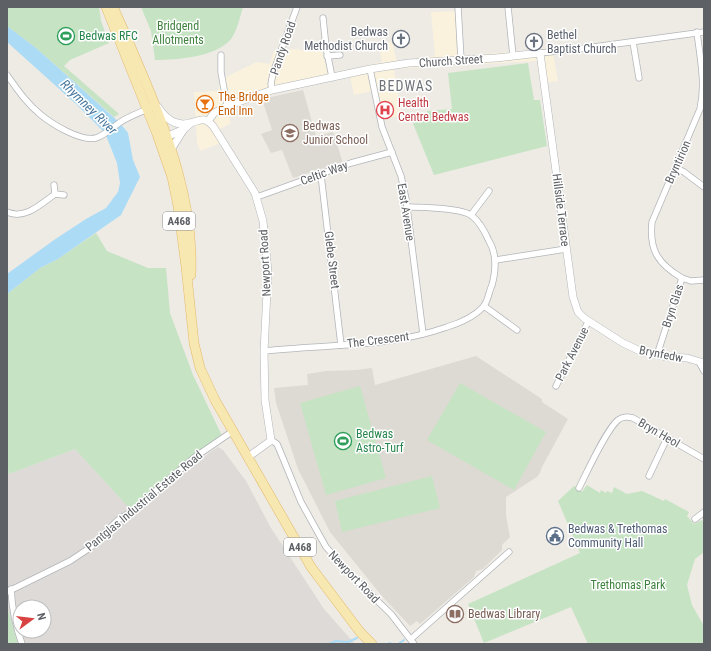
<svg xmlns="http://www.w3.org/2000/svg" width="711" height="651" font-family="'Roboto Condensed',sans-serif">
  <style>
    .commercial { fill: #faf2dd }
    .industrial { fill: #dddad7; fill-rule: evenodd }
    .education { fill: #dddad3 }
    .green { fill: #c6e3c4 }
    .water { fill: #acdbf6 }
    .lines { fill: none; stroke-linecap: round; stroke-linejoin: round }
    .stream { stroke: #acdbf6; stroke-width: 2 }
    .minor-casing { stroke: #b2b5b9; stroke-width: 7 }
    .tertiary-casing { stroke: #b2b5b9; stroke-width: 8 }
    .primary-casing { stroke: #e3b969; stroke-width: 10 }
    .minor { stroke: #fff; stroke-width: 5.5 }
    .tertiary { stroke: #fff; stroke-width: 7 }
    .primary { stroke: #f7e7b1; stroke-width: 9 }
    .labels { text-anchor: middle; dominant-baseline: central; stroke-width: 3; stroke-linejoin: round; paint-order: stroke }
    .shield { fill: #fff; stroke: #8e9092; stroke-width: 1 }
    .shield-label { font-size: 11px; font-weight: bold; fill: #5d6064 }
    .park-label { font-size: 12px; fill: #3f823e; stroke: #fff }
    .worship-label { font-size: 12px; fill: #5b616d; stroke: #fff; text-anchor: end }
    .leisure-label { font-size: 12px; fill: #27864d; stroke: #fff; text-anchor: start }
    .street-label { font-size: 12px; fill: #5d6064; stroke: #fff }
    .food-label { font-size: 12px; fill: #c56008; stroke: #fff; text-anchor: start }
    .health-label { font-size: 12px; fill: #be3a42; stroke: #fff; text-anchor: start }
    .education-label { font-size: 12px; fill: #785e54; stroke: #fff; text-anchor: start }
    .service-label { font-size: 12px; fill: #4e5e75; stroke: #fff; text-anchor: start }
    .water-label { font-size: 13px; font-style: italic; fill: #47789f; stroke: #fff }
    .quarter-label { font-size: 14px; letter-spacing: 1px; fill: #6e7276; stroke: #fff }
  </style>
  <rect width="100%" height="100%" fill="#eeebe5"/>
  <path class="commercial" d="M461 11 464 56 552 48 558 81 540 83 537 61 425 67 394 69 402 116 383 118 377 90 354 95 350 76 302 86 263 97 227 110 231 123 215 132 221 143 200 151 197 142 194 92 218 91 221 80 230 75 257 62 270 64 274 51 296 49 306 51H322L328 74 382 62 379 43 392 42 397 62 435 56 431 12Z"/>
  <path class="industrial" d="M218 447 223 450 246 481 271 528 324 609 355 644H18L7 606V466L9 474 75 449 135 514 209 453ZM20 607H44V631H20Z"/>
  <g class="education">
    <path d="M303 90 316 136 333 132 342 160V162L293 178 282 150 271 153 261 134 272 130 262 99Z"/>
    <path d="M476 356 542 399V402L568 419 542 467 540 473 537 477 506 497V515L510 537 502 545V550L483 569 476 571 474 577 420 624 417 621 410 626 381 595 330 532 298 469 276 403 274 388 308 385 307 374 326 371 356 370 372 368 375 385Z"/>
  </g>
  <g class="green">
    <path d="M7 7H99L101 21 109 43 70 60 64 66 119 114 114 117 36 48 7 26Z"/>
    <path d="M141 7H243C240 17 237 31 231 39 216 57 178 60 155 60L151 31Z"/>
    <path d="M528 63 534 100H540L547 146 434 175 412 121 428 118 427 111 452 109 448 73Z"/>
    <path d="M96 233 107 251 148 268H166L170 313 193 375 223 438 132 511 75 449 9 474 7 466V294L40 268 58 259Z"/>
    <path d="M460 383 546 432 514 490 427 440Z"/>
    <path d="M360 386 386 478 326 495 300 403Z"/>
    <path d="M432 476 440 508 342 532 335 501Z"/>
    <path d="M587 485 600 493 601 490 606 493 607 491 612 493 614 487 627 494 642 491 664 501 665 499 689 512 687 516 694 524 702 520 704 524V552L695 559 687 585 692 605 704 626V644H588L571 607 484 643 468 604 580 553 558 501 574 486 579 488 582 492Z"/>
    <path d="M7 606 18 644H7Z"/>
  </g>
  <path class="water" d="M7 26 36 48 120 123 128 133 133 160 140 177 121 215 78 245 58 259 40 268 7 294V274L54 240 86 219 106 208 118 192 120 183 117 163 105 133 76 104 7 42Z"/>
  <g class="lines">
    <g class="stream">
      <path d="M389 643 392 644"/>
      <path d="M329 644 336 641 348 642 357 638"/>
      <path d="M398 644 404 640"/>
    </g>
    <g class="minor-casing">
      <g id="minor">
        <path d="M458 7 461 59"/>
        <path d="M508 7 513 56"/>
        <path d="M323 18 326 47 332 77"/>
        <path d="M633 42 639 78"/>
        <path d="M540 53 586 48 704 32"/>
        <path d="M221 55V72L227 106"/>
        <path d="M327 56 340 55"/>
        <path d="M370 69 382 127 401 176 406 199 423 334"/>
        <path d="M7 75C17 89 27 104 41 115 52 124 81 142 96 138 105 135 112 128 119 123 129 116 139 113 150 108"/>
        <path d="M272 90 271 84 273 73 297 7"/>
        <path d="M676 168 684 172 704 187"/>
        <path d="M321 175 341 345"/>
        <path d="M55 194 64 195"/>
        <path d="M257 197 351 163 392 152"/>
        <path d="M7 212C25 220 41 204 55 194L54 185"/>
        <path d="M471 215 489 191"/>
        <path d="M496 260 566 249"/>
        <path d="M682 278C658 264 649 250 652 222L700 109C706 84 700 58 697 32"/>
        <path d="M484 306 517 330"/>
        <path d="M264 351C325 344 388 348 447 327 460 323 473 318 483 307 488 302 489 291 492 285 496 270 497 254 489 241 485 232 480 222 472 216 463 208 420 207 407 207"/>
        <path d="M657 355 682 278 691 281 704 280"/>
        <path d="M699 362 704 371"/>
        <path d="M556 386 588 322"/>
        <path d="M271 440 277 444 280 451 301 502 326 547 359 583 391 614 414 644"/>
        <path d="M649 476 667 438"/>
        <path d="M579 488C587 472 606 430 618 420 623 416 628 417 633 418L704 459"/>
        <path d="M695 519 704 512"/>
        <path d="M11 589C12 609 15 625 22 644"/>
        <path d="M7 592 70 561 91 547 118 520 132 511 195 457 233 431"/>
        <path d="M411 639 509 552"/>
      </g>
    </g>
    <g class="tertiary-casing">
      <g id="tertiary">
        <path d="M158 107C165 118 175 127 190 123 195 122 200 119 205 120 209 121 211 124 213 126L255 193 263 221 268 272 264 351 265 400 271 440 269 442 248 457"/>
        <path d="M208 121 214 113 227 106 272 90 370 69 409 63 496 58 540 53 573 297 578 312 584 318 623 343 640 351 667 357 687 358 704 363"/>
        <path d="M162 139 184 129 190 124"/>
        <path d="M172 148 184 129"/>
      </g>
    </g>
    <g class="primary-casing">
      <g id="primary">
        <path d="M106 7 157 134 172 177 178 206 186 267 194 343 200 368 215 400 311 567 360 632 372 644"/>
        <path d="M113 7C123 28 132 50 141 71 169 137 194 203 191 275"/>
      </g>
    </g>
    <use href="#minor" class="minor"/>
    <use href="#tertiary" class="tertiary"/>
    <use href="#primary" class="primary"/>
  </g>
  <defs>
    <g id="stadium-ring" transform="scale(0.9)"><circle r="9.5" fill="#fff" stroke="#2e9e5b" stroke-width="1.5"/><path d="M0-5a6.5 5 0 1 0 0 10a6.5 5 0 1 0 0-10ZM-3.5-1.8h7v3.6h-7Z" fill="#2e9e5b"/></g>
    <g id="church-ring" transform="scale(0.9)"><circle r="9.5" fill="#fff" stroke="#6b7280" stroke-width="1.5"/><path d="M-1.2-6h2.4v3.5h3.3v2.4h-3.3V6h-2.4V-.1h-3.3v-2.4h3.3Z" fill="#6b7280"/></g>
    <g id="bar-ring" transform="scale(0.9)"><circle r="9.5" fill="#fff" stroke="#e8710a" stroke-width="1.5"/><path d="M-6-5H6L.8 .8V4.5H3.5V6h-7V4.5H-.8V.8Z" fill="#e8710a"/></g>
    <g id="hospital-ring" transform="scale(0.9)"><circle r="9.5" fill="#fff" stroke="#e0444e" stroke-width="1.5"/><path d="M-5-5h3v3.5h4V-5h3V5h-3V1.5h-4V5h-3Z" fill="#e0444e"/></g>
    <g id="school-ring" transform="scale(0.9)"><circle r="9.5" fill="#fff" stroke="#8d6e63" stroke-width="1.5"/><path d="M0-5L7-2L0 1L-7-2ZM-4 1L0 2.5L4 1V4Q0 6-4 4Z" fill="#8d6e63"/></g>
    <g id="civic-ring" transform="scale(0.9)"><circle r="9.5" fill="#fff" stroke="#5c6f8a" stroke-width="1.5"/><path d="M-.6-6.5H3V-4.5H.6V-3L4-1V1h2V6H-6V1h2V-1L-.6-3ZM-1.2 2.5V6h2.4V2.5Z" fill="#5c6f8a"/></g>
    <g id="library-ring" transform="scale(0.9)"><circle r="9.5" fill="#fff" stroke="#8d6e63" stroke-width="1.5"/><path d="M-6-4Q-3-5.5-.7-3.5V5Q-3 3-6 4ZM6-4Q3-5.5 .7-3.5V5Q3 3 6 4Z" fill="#8d6e63"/></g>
  </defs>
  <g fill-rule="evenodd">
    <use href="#stadium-ring" x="66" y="36"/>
    <use href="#church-ring" x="401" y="39"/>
    <use href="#church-ring" x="534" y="42"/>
    <use href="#bar-ring" x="205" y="104"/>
    <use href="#hospital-ring" x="385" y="110"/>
    <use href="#school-ring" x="290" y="133"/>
    <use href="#stadium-ring" x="343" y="441"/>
    <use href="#civic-ring" x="555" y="536"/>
    <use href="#library-ring" x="455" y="614"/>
  </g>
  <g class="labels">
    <g class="shield">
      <rect x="163" y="212" width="32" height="18" rx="3"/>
      <rect x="284" y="538" width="32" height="18" rx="3"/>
    </g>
    <g class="shield-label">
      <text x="179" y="221">A468</text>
      <text x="300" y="547">A468</text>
    </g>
    <g class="park-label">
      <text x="178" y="26">Bridgend<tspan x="178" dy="14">Allotments</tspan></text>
      <text x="628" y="585">Trethomas Park</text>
    </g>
    <g class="worship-label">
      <text x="388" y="32">Bedwas<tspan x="388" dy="14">Methodist Church</tspan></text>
      <text x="547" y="35" text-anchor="start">Bethel<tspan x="547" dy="14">Baptist Church</tspan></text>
    </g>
    <g class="leisure-label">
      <text x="79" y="36">Bedwas RFC</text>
      <text x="356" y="434">Bedwas<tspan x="356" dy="14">Astro-Turf</tspan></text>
    </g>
    <g class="street-label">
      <text transform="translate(283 48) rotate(-71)">Pandy Road</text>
      <text transform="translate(451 61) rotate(-4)">Church Street</text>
      <text transform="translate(678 162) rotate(-66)">Bryntirion</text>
      <text transform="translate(324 173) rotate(-20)">Celtic Way</text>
      <text transform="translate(561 210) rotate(83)">Hillside Terrace</text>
      <text transform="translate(406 212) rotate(81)">East Avenue</text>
      <text transform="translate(332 260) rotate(83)">Glebe Street</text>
      <text transform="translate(265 263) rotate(-93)">Newport Road</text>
      <text transform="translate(673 306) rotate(-72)">Bryn Glas</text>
      <text transform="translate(378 340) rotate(-7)">The Crescent</text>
      <text transform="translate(572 354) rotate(-63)">Park Avenue</text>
      <text transform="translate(661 354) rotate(11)">Brynfedw</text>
      <text transform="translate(659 433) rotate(30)">Bryn Heol</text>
      <text transform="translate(144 501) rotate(-40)">Pantglas Industrial Estate Road</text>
      <text transform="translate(354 577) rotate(46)">Newport Road</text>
    </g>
    <g class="food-label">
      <text x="218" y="97">The Bridge<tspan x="218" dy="14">End Inn</tspan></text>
    </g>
    <g class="health-label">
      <text x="398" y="103">Health<tspan x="398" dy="14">Centre Bedwas</tspan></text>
    </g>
    <g class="education-label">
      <text x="303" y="126">Bedwas<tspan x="303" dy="14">Junior School</tspan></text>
      <text x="468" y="614">Bedwas Library</text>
    </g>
    <g class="service-label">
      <text x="568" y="529">Bedwas &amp; Trethomas<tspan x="568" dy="14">Community Hall</tspan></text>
    </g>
    <g class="water-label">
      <text transform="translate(89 107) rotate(44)">Rhymney River</text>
    </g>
    <g class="quarter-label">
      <text x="406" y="86">BEDWAS</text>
    </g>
  </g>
  <rect width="711" height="651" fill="none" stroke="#5d6064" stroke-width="16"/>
  <g transform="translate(32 619) rotate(75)"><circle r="19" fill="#ffffff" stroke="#bebfc1"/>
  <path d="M0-3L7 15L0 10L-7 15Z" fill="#d84341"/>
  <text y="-6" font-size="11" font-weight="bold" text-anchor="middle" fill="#5d6064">N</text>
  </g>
</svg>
